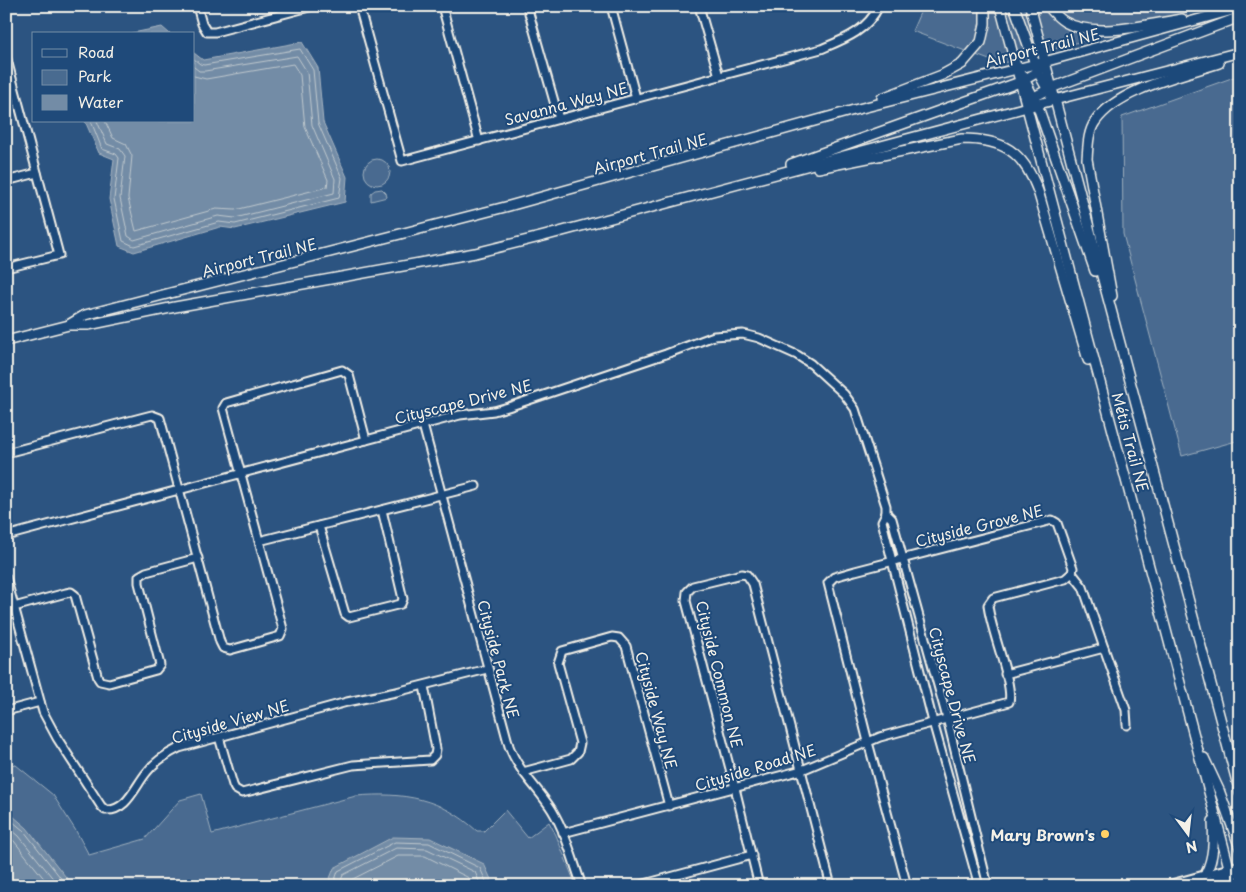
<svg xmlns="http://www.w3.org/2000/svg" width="1246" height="892" font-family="'Playpen Sans',sans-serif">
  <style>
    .green { fill: #496b90; stroke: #9eaebc }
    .water { fill: #738ca6; stroke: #a7b4c0 }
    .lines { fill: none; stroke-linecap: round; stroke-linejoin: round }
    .shore { stroke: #c0c9ce; stroke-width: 1 }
    .minor-casing { stroke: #f4f1e8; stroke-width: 11 }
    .major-casing { stroke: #f4f1e8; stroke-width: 12 }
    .minor { stroke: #1f4a7a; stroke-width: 7 }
    .major { stroke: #1f4a7a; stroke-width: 9 }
    .poi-dot { fill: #ffd166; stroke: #1f4a7a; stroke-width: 2 }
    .labels { text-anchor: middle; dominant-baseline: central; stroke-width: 4; stroke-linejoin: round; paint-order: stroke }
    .street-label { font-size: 15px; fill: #f4f1e8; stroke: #1f4a7a }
    .poi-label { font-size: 15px; font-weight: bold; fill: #f4f1e8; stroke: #1f4a7a; text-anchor: end }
  </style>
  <rect width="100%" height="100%" fill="#2c5481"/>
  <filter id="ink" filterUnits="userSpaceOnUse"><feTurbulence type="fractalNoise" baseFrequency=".02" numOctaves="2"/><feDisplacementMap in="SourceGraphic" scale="10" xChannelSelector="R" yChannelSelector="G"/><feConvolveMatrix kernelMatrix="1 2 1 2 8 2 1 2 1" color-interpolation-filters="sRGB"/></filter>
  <g filter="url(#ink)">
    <g class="green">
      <path d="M923 6H1209L1000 64 912 31Z"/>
      <path d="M1240 75V440L1182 456 1123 234 1122 117Z"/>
      <circle cx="377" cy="172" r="13"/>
      <path d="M382 189 386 193 387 197 371 201V193L375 190Z"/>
      <path d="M6 763 16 765 53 795 76 831 89 855 145 839 180 800 201 794 212 834 356 796C404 792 441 798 477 831H484L505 810 528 838 549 822 556 835 576 886H6Z"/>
    </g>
    <g class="water">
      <path d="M162 27 170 34H128Z"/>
      <path d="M302 42 318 68 323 122 347 177 345 202 235 229 220 227 134 252 119 246 109 199 114 159 99 153 85 121H194V53L203 60Z"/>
      <path d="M6 810 27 828 73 886H6Z"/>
      <path d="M393 837 430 838 484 864 494 886H327L334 868Z"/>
    </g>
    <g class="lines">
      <g class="shore">
        <path d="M91 121 102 149 116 154 119 158 114 199 123 241 134 246 219 222 235 224 339 198 342 178 318 123 313 70 300 49 204 65 200 64 194 59"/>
        <path d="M97 121 107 144 120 149 125 156 120 198 128 236 134 240 218 216 235 218 334 193 335 179 312 125 307 72 297 56 205 71H199L194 67"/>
        <path d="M105 121 113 138 126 144 132 156 128 198 136 231 216 209 235 210 327 187 328 180 305 127 300 75 293 64 206 79 194 76"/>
        <path d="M6 816 24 831 67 886"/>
        <path d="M6 825 19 836 59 886"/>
        <path d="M6 834 14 841 50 886"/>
        <path d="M333 886 338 871 395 842 429 843 480 868 488 886"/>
        <path d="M339 886 343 875 396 848 427 849 475 872 481 886"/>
        <path d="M347 886 349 881 398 856H425L469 878 473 886"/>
      </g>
      <g class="minor-casing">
        <g id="minor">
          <path d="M197 6 202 24 207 32H215L313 6"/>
          <path d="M359 6 402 161 821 49C845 39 867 31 879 6"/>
          <path d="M442 6 479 141"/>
          <path d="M527 6 559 119"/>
          <path d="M611 6 636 98"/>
          <path d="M699 6 719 76"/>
          <path d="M6 56 59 255 6 268"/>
          <path d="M6 181 37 173"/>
          <path d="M423 425 509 746C518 771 538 788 552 810 566 833 573 861 582 886"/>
          <path d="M6 453 148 416 152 415 160 418 220 642 223 648 230 650 280 636 283 629 223 408 226 403 342 370 349 375 366 440"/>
          <path d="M319 526 345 614 349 617 401 604 403 599 382 510"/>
          <path d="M6 536 460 415 494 411 508 407 666 354 714 336 743 334 759 338 797 355 811 364 844 394 855 409 886 506V513"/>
          <path d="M259 541 476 486"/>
          <path d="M6 577 43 712 57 738 101 806 105 810C127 812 135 786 147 772 155 761 167 754 179 748L347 702 396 692 487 669"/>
          <path d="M14 607 66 593 71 592 75 595 98 678 100 681 109 683 156 670 160 665 139 583V576L146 572 198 558"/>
          <path d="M1104 648 1126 710 1127 725"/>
          <path d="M1005 674 1104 648 1083 587 1072 573"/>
          <path d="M6 711 40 702"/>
          <path d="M219 737 233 785 235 789 242 793 353 765 430 760 435 755 436 749 424 686"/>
          <path d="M523 772 571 759 578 752 580 743 558 663 562 651 612 637 619 638 626 646 669 806"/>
          <path d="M563 833 802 770 880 737 1009 702C1014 684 990 629 988 605L993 598 1065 579 1072 573 1073 568 1057 523 1052 520 855 571 834 577 828 583 868 742 907 886"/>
          <path d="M637 886 752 855"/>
          <path d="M759 886 735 788 686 601 687 592 693 586 742 574 747 575 753 584 831 886"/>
          <path d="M979 886 933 722 890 553 882 521 886 513 892 519 947 718 988 886"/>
          <path d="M1164 886 1240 865"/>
        </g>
      </g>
      <g class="major-casing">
        <g id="major">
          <path d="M1000 6 1234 886"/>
          <path d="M1014 6 1038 72 1050 94"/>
          <path d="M1030 6 1240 793"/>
          <path d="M1048 6C1053 12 1058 18 1065 22 1094 39 1150 24 1182 19"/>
          <path d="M1022 75 1037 104 1095 271"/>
          <path d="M882 98 942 75 962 64 981 42 985 24V6"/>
          <path d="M1031 100 1034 97 1051 88 1240 17"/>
          <path d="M791 164 1020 82 1038 72 1044 62"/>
          <path d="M818 168 962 139C1003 139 1023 151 1038 191L1088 360"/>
          <path d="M1112 296 1087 159C1088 146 1088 132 1095 122 1117 89 1183 75 1219 63"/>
          <path d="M70 324 85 315 509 206 854 110 1044 62 1240 8"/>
          <path d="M6 341 69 325H88L175 307 475 253 544 236 1027 107 1240 52"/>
          <path d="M1204 758 1219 790 1240 848"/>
          <path d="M1206 873C1214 857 1214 839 1213 821"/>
          <path d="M1196 886 1240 871"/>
        </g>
      </g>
      <use href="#minor" class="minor"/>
      <use href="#major" class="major"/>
    </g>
  </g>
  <circle class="poi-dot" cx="1105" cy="834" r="5"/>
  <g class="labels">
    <g class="street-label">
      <text transform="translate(1042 47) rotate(-14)">Airport Trail NE</text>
      <text transform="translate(566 103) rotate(-15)">Savanna Way NE</text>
      <text transform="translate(650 153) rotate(-15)">Airport Trail NE</text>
      <text transform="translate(259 257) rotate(-14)">Airport Trail NE</text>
      <text transform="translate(463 401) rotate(-14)">Cityscape Drive NE</text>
      <text transform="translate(1131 442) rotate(75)">Métis Trail NE</text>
      <text transform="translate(979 525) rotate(-14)">Cityside Grove NE</text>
      <text transform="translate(499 659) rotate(75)">Cityside Park NE</text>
      <text transform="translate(720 674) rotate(76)">Cityside Common NE</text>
      <text transform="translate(953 695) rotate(75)">Cityscape Drive NE</text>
      <text transform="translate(657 710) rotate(75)">Cityside Way NE</text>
      <text transform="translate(230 721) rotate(-16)">Cityside View NE</text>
      <text transform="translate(755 767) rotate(-17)">Cityside Road NE</text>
    </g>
    <g class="poi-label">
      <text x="1095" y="834">Mary Brown's</text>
    </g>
  </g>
  <rect width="1246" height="892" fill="none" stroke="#1f4a7a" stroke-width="25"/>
  <rect x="12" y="12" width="1221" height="867" fill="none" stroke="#f4f1e8" stroke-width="2" filter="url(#ink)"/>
  <rect x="32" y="32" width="162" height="90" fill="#1f4a7a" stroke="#748da6"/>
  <rect x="42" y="49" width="25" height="8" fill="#1f4a7a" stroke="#748da6"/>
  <text x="78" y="58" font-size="15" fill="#f4f1e8">Road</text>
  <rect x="42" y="70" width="25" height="15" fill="#496b90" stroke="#748da6"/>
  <text x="78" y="82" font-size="15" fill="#f4f1e8">Park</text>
  <rect x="42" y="95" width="25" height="15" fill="#738ca6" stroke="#748da6"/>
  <text x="78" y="108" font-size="15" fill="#f4f1e8">Water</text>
  <g transform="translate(1188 834) rotate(165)" stroke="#1f4a7a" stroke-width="4" paint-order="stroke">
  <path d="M0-4L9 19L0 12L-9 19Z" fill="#f4f1e8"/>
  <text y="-8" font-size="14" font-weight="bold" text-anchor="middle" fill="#f4f1e8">N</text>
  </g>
</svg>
